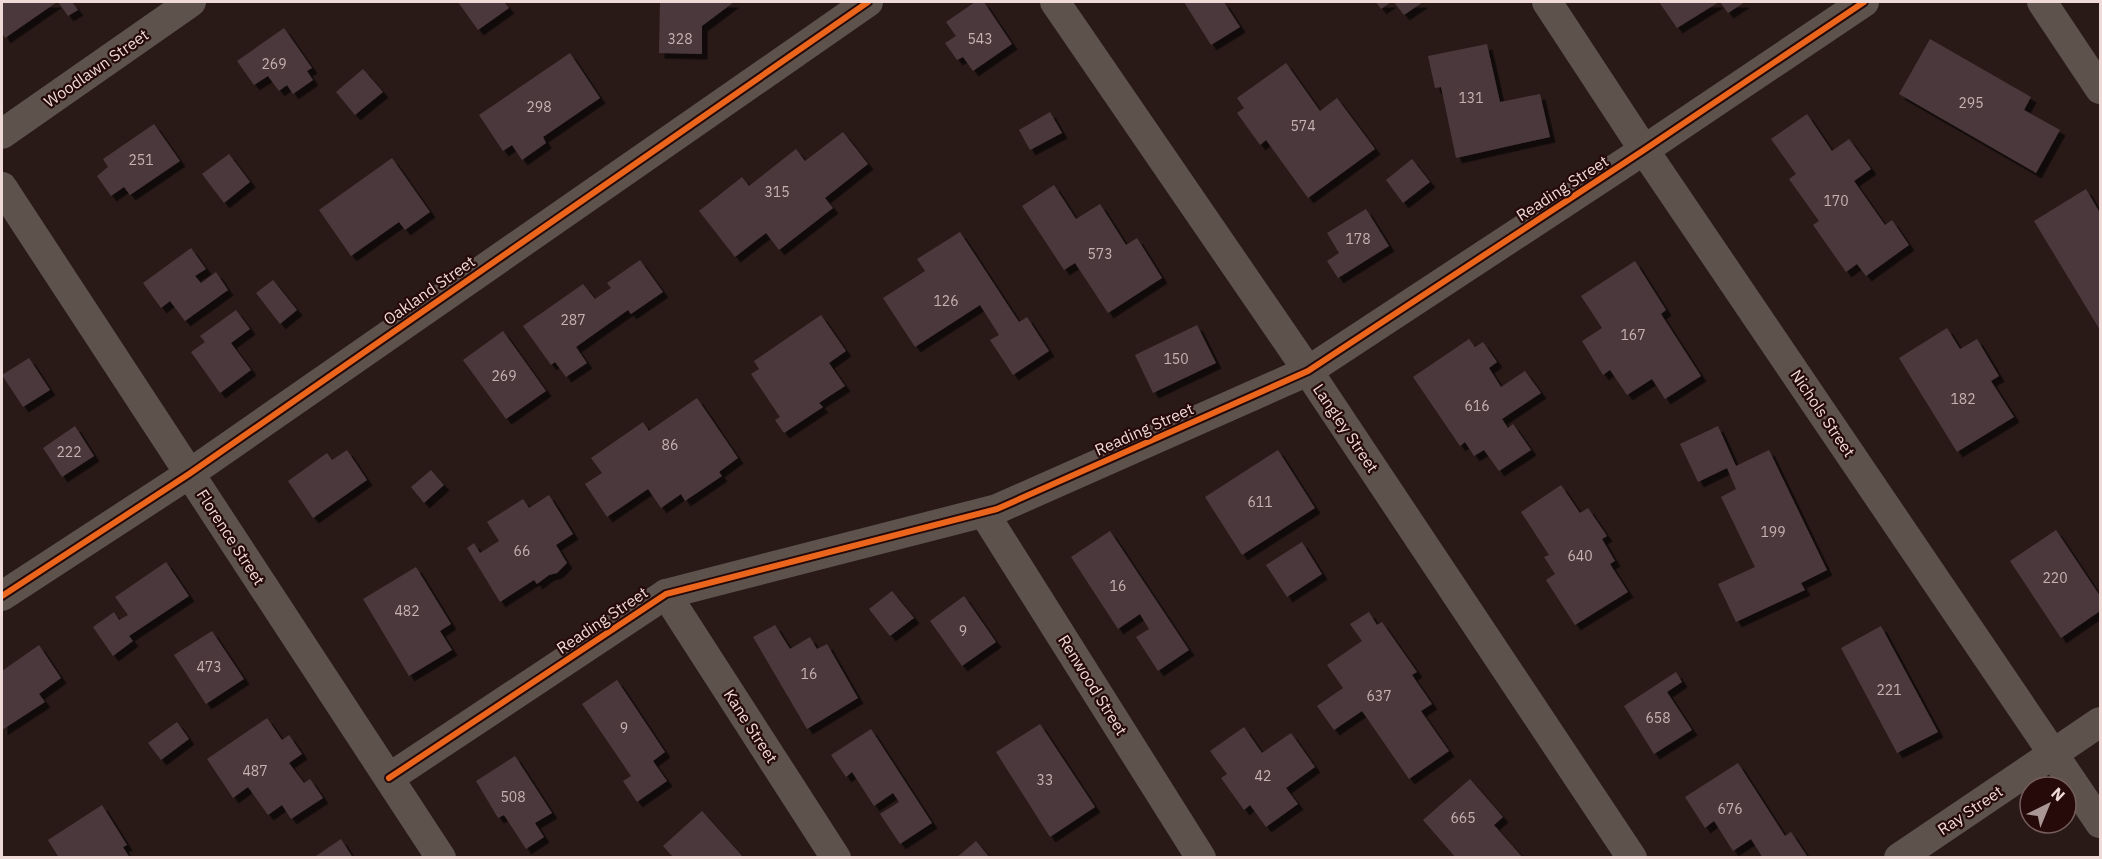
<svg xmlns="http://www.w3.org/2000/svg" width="2102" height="859" font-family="'IBM Plex Sans',sans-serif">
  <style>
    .building { fill: #4b383c; filter: url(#shadow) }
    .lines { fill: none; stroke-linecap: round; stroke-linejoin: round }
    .minor { stroke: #5d534c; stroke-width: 30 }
    .cycleway-casing { stroke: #250a09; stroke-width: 10 }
    .cycleway { stroke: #eb651d; stroke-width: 6 }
    .labels { text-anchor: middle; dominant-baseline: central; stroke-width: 4.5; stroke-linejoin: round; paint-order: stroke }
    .number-label { font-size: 14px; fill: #c6b2b1 }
    .street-label { font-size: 16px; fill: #efdad8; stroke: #250a09 }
  </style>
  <defs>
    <filter id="shadow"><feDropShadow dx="5.5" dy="5.5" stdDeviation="0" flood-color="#0009"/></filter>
  </defs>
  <rect width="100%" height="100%" fill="#291a18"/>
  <g class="building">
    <path d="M2 2H57L5 38 2 33Z"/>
    <path d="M58 2H72L78 10 68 16Z"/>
    <path d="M458 2H504L509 8 478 30Z"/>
    <path d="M660 2H734L702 26V54L659 53Z"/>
    <path d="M975 2H984L1012 44 973 71 963 57 957 60 945 43 956 36 946 22Z"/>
    <path d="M1184 2H1224L1240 27 1211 45Z"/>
    <path d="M1376 2H1391L1381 9Z"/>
    <path d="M1394 2H1423L1404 15Z"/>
    <path d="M1659 2H1719L1677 28Z"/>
    <path d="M1720 2H1745L1728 13Z"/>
    <path d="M284 28 312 68 307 71 313 80 293 94 287 85 279 91 268 76 254 85 237 61Z"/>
    <path d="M1930 39 2031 97 2024 110 2060 130 2036 173 1899 94Z"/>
    <path d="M1487 44 1500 102 1540 94 1550 137 1456 158 1441 87 1435 88 1428 56Z"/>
    <path d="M570 53 600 98 543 137 546 143 522 160 512 145 503 151 479 115Z"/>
    <path d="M1286 63 1320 111 1337 98 1375 149 1308 198 1266 140 1260 145 1237 113 1244 108 1237 98Z"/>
    <path d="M363 69 383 92 355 115 336 92Z"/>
    <path d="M1050 112 1062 133 1030 150 1019 130Z"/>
    <path d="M1807 114 1832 151 1849 139 1871 169 1854 181 1885 225 1892 220 1909 245 1866 276 1857 264 1846 272 1813 225 1819 221 1789 179 1796 174 1771 139Z"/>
    <path d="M154 124 180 161 130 195 124 187 111 196 97 176 108 167 103 159Z"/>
    <path d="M843 132 868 164 825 198 833 208 779 250 766 233 735 257 699 211 742 177 749 186 796 149 805 161Z"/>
    <path d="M229 154 250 182 224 203 202 174Z"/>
    <path d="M392 158 430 212 405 230 399 222 351 256 319 210Z"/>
    <path d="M1412 159 1430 182 1403 203 1386 180Z"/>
    <path d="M1054 185 1076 219 1100 204 1126 245 1137 238 1162 278 1108 313 1075 263 1064 270 1022 206Z"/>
    <path d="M2086 189 2100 213V330L2034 221Z"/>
    <path d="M1366 209 1389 246 1338 278 1327 261 1339 253 1327 233Z"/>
    <path d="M960 232 1019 322 1027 317 1049 351 1013 375 990 340 999 335 980 305 915 347 883 298 925 271 917 259Z"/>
    <path d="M191 248 206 269 195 276 201 283 216 272 228 290 185 321 170 301 161 308 143 283Z"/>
    <path d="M640 260 663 292 631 314 628 310 576 347 587 363 566 377 555 362 551 365 523 326 583 284 595 299 611 288 607 283Z"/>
    <path d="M1635 261 1666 310 1661 314 1701 376 1665 399 1652 379 1627 395 1610 370 1603 375 1582 341 1602 328 1581 296Z"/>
    <path d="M273 280 297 310 280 324 256 293Z"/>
    <path d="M236 310 250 329 231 343 251 370 220 393 191 352 205 342 200 336Z"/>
    <path d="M821 315 846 351 829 363 845 386 819 403 823 407 784 433 775 420 780 417 751 374 759 369 754 361Z"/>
    <path d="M1197 325 1216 363 1153 393 1135 355Z"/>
    <path d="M1947 328 1960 349 1977 339 1999 376 1991 381 2014 417 1957 452 1899 358Z"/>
    <path d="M503 331 546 391 506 419 463 360Z"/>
    <path d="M1469 339 1475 347 1483 342 1497 362 1489 368 1501 387 1525 371 1541 393 1502 419 1508 428 1513 424 1531 450 1499 471 1484 450 1474 456 1465 442 1460 446 1413 377Z"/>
    <path d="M29 358 50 390 23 407 2 375Z"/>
    <path d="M697 398 738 458 719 472 722 476 685 501 681 494 661 508 648 489 607 517 585 484 602 473 591 458 643 422 649 431Z"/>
    <path d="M75 426 94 456 62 477 43 448Z"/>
    <path d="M1718 426 1736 466 1769 450 1827 570 1801 583 1805 590 1736 622 1718 584 1755 567 1721 497 1736 489 1727 468 1698 482 1680 444Z"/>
    <path d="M347 450 367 480 313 518 288 481 327 453 332 460Z"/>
    <path d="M1278 450 1315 508 1242 555 1205 497Z"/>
    <path d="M431 470 444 485 424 503 411 487Z"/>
    <path d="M1561 485 1580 513 1588 508 1607 536 1602 539 1615 561 1610 564 1628 592 1575 625 1546 580 1555 574 1544 557 1549 555 1521 512Z"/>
    <path d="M549 495 573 534 556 545 567 563 557 573 549 575 537 584 534 580 500 602 467 548 474 543 480 553 499 541 487 522 523 499 529 508Z"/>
    <path d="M2056 530 2100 596V611L2061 638 2010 561Z"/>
    <path d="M1110 531 1189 650 1158 671 1136 637 1149 629 1140 614 1118 629 1071 557Z"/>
    <path d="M1302 542 1322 574 1287 597 1266 565Z"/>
    <path d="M166 562 189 596 129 636 133 641 113 656 93 627 114 612 119 620 128 615 115 597Z"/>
    <path d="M416 567 451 624 440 631 452 650 409 676 363 599Z"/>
    <path d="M892 591 914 618 890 636 869 609Z"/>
    <path d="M964 596 996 642 962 666 930 621Z"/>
    <path d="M1369 612 1377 625 1382 622 1417 672 1412 675 1432 704 1421 711 1449 751 1409 779 1362 711 1334 730 1317 706 1343 688 1327 665 1362 641 1350 624Z"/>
    <path d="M775 625 790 649 810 637 817 649 827 644 858 698 807 729 753 637Z"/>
    <path d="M1881 626 1938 732 1897 753 1841 648Z"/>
    <path d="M212 631 244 679 206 704 174 655Z"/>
    <path d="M39 645 61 678 39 694 45 702 2 730V671Z"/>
    <path d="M1676 672 1682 682 1667 692 1692 730 1654 754 1624 706Z"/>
    <path d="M617 680 665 752 653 761 667 781 637 802 623 781 631 776 582 704Z"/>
    <path d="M267 718 282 740 289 735 302 754 289 763 304 783 310 779 323 798 291 819 282 805 268 815 248 787 233 798 207 759Z"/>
    <path d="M177 722 189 739 161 760 148 743Z"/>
    <path d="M1040 724 1095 807 1050 837 996 752Z"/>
    <path d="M1244 727 1262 753 1291 733 1315 767 1286 788 1298 804 1266 827 1250 805 1244 810 1221 778 1227 774 1210 751Z"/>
    <path d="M871 729 932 823 900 844 880 814 899 802 893 793 874 806 852 772 846 777 831 755Z"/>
    <path d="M515 756 552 813 535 823 544 837 526 849 504 815 498 818 476 781Z"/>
    <path d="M1738 763 1785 836 1791 832 1807 856 1763 858 1751 839 1733 851 1714 821 1705 828 1685 797Z"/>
    <path d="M1470 779 1503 817 1494 825 1523 858H1456L1423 820Z"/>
    <path d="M102 805 127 845 123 847 130 858H59L48 840Z"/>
    <path d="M702 811 744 858H674L663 846Z"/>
    <path d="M341 839 353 858H313Z"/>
    <path d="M976 841 990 858H956Z"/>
  </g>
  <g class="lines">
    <g class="minor">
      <path d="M1055 2 1308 371 1632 858"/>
      <path d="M1547 2 1644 150 2100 823"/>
      <path d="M2042 2 2100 89"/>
      <path d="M2 134 191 2"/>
      <path d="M2 187 441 858"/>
      <path d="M984 513 1201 858"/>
      <path d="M666 594 836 858"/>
      <path d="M2 596 189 474 868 2"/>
      <path d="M389 778 666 594 997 509 1308 371 1644 150 1864 2"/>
      <path d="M1899 858 2100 722"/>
    </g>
    <g class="cycleway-casing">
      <g id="cycleway">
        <path d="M2 596 189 474 868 2"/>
        <path d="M389 778 666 594 997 509 1308 371 1644 150 1864 2"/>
      </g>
    </g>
    <use href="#cycleway" class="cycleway"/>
  </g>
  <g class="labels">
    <g class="number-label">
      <text x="680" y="39">328</text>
      <text x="980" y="39">543</text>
      <text x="274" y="64">269</text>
      <text x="1471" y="98">131</text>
      <text x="1971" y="103">295</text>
      <text x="539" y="107">298</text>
      <text x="1303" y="126">574</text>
      <text x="141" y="160">251</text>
      <text x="777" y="192">315</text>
      <text x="1836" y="201">170</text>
      <text x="1358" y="239">178</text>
      <text x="1100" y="254">573</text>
      <text x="946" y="301">126</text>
      <text x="573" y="320">287</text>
      <text x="1633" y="335">167</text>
      <text x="1176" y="359">150</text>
      <text x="504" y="376">269</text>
      <text x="1963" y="399">182</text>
      <text x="1477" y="406">616</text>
      <text x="670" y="445">86</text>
      <text x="69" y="452">222</text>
      <text x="1260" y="502">611</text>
      <text x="1773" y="532">199</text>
      <text x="522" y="551">66</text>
      <text x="1580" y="556">640</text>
      <text x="2055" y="578">220</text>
      <text x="1118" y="586">16</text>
      <text x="407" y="611">482</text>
      <text x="963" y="631">9</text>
      <text x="209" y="667">473</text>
      <text x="809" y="674">16</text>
      <text x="1889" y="690">221</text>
      <text x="1379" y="696">637</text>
      <text x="1658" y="718">658</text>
      <text x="624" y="728">9</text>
      <text x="255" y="771">487</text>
      <text x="1263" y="776">42</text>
      <text x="1045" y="780">33</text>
      <text x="513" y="797">508</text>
      <text x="1730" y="809">676</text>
      <text x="1463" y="818">665</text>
    </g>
    <g class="street-label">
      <text transform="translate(96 68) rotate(-35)">Woodlawn Street</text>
      <text transform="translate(1562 188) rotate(-33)">Reading Street</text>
      <text transform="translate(429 290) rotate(-35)">Oakland Street</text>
      <text transform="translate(1823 413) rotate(56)">Nichols Street</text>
      <text transform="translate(1346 428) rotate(56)">Langley Street</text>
      <text transform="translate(1144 429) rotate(-24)">Reading Street</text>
      <text transform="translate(231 537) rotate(57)">Florence Street</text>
      <text transform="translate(602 620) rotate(-34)">Reading Street</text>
      <text transform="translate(1093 685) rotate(58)">Renwood Street</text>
      <text transform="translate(751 726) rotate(57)">Kane Street</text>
      <text transform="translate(1970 810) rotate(-34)">Ray Street</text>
    </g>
  </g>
  <rect width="2102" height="859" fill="none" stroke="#efdad8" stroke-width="6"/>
  <g transform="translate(2048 805) rotate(43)"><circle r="28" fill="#250a09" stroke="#765d5c" stroke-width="1.5"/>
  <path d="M0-4.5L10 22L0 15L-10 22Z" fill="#aa9795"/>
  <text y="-9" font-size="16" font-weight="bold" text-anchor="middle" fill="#efdad8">N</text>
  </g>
</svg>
